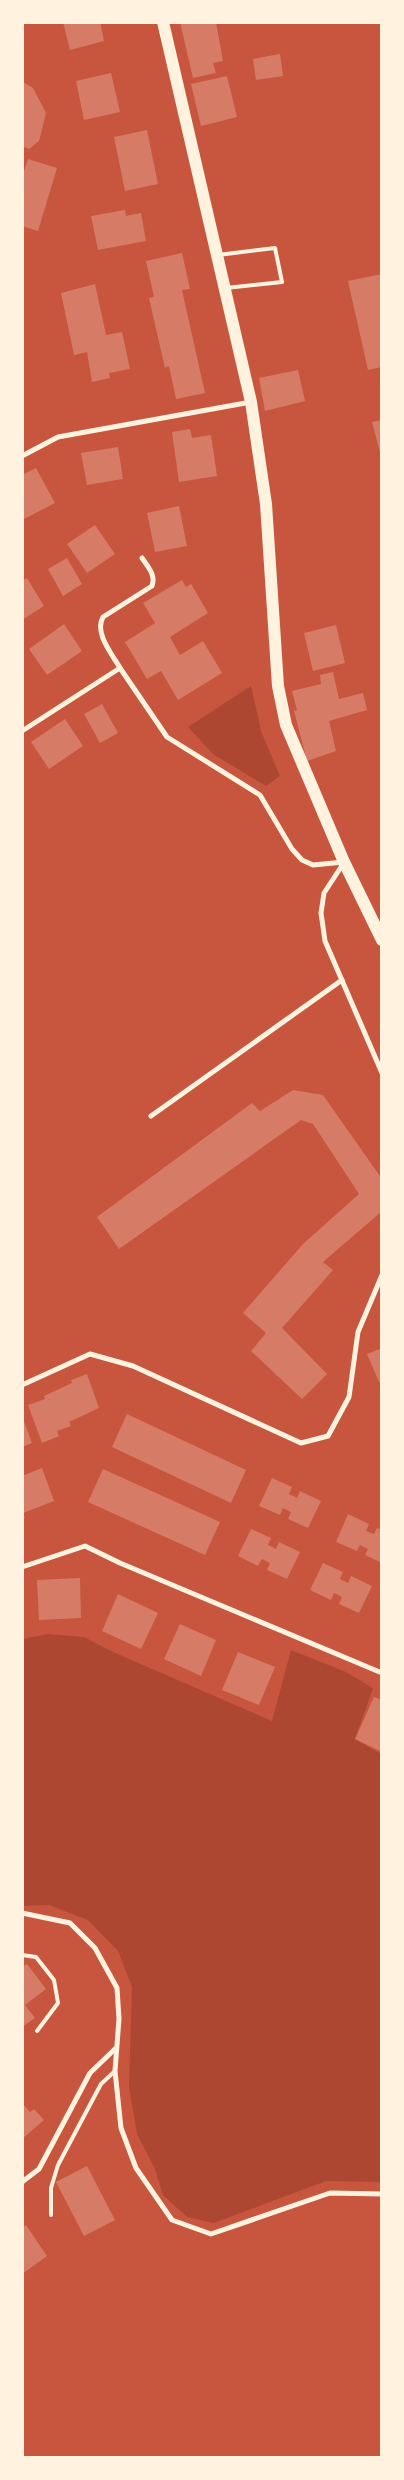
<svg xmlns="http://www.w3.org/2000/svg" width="404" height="2480" font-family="Lato,sans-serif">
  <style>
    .green { fill: #ae4732 }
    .building { fill: #d67c66 }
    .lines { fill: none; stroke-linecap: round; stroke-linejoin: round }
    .service { stroke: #fff3e0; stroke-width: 4 }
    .minor { stroke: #fff3e0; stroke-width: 5 }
    .primary { stroke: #fff3e0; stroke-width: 12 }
  </style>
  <rect width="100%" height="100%" fill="#c8553d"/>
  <g class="green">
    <path d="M251 686 261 731 280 776 266 786 213 754 188 727Z"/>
    <path d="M48 1634 84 1637 113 1652 272 1721 291 1650 346 1672 373 1688 355 1739 381 1754V2182L326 2181 214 2223 187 2217 163 2195 155 2169 137 2134 129 2087 132 1987 118 1951 88 1920 49 1905 23 1906V1639Z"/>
  </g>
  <g class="building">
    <path d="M63 22H100L104 41 70 50Z"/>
    <path d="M180 22H216L223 61 213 63 216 73 193 78Z"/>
    <path d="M280 54 283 76 256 80 253 59Z"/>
    <path d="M111 73 120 112 84 120 76 81Z"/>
    <path d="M227 76 237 117 201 126 191 84Z"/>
    <path d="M22 81 33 88 46 113 39 141 29 149 22 146Z"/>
    <path d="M147 130 158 184 125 191 114 137Z"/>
    <path d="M28 159 57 168 38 231 22 226V177Z"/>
    <path d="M125 210 126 216 141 213 146 241 98 250 91 216Z"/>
    <path d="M182 253 190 289 182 290 205 393 176 399 169 366 165 368 149 298 154 297 146 261Z"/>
    <path d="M382 274V367L368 370 348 281Z"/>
    <path d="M95 284 106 335 122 332 130 369 109 373 110 378 92 382 87 352 74 355 61 293Z"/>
    <path d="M298 370 305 401 265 411 259 378Z"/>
    <path d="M382 420V456H381L372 422Z"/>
    <path d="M190 429 192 438 211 435 217 476 179 482 172 432Z"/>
    <path d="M118 447 123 479 87 485 81 453Z"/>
    <path d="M36 468 55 503 22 520V475Z"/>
    <path d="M179 506 187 546 155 552 147 513Z"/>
    <path d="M95 525 115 554 87 573 67 544Z"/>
    <path d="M67 558 82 584 63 596 48 569Z"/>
    <path d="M27 578 44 606 22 620V581Z"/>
    <path d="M182 580 186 587 191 584 208 613 170 637 180 655 203 641 222 673 178 700 161 671 147 679 125 642 155 623 143 603Z"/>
    <path d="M64 624 82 651 47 675 29 649Z"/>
    <path d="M336 625 345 663 313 671 304 633Z"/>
    <path d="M333 672 339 699 363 693 367 710 329 721 336 751 307 761 294 711 297 710 292 691 321 684 320 675Z"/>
    <path d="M102 704 118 733 100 743 84 714Z"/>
    <path d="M65 719 83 746 49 769 31 742Z"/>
    <path d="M293 1090 323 1095 382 1179 381 1212 323 1262 333 1270 282 1328 327 1374 302 1399 251 1351 266 1333 243 1313 303 1244 359 1194 313 1124 301 1120 119 1249 97 1217 252 1103 260 1111Z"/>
    <path d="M382 1348V1381L379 1382 367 1354Z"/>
    <path d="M87 1374 99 1408 69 1422 71 1426 57 1431 59 1436 42 1443 28 1405 45 1399 44 1396 72 1383 71 1380Z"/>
    <path d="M127 1414 246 1470 231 1503 112 1447Z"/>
    <path d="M22 1416 32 1443 22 1447Z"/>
    <path d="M42 1468 54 1501 23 1513 25 1518 22 1519V1476Z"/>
    <path d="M103 1469 220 1522 205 1555 88 1502Z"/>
    <path d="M272 1478 292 1487 289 1494 297 1498 300 1491 321 1501 308 1528 288 1519 291 1512 283 1508 280 1515 259 1506Z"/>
    <path d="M348 1514 369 1524 366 1531 374 1534 377 1528 382 1530V1563L365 1555 368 1549 360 1545 357 1551 336 1542Z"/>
    <path d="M251 1529 271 1538 268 1545 276 1549 279 1542 300 1552 287 1579 267 1570 270 1563 262 1559 258 1566 238 1556Z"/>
    <path d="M323 1563 343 1572 340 1579 348 1583 351 1576 372 1586 359 1613 339 1604 342 1597 334 1593 331 1600 310 1590Z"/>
    <path d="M80 1578 81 1618 39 1620 37 1580Z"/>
    <path d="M118 1594 158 1613 141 1649 102 1631Z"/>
    <path d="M180 1624 216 1640 201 1676 164 1659Z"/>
    <path d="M238 1652 275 1667 259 1705 222 1690Z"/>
    <path d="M374 1697 382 1700V1752L355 1739Z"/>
    <path d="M27 1964 46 1989 25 2005 35 2018 22 2027V1967Z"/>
    <path d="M22 2103 30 2112 34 2109 44 2120 22 2139Z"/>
    <path d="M87 2166 115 2220 84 2236 56 2182Z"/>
    <path d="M26 2225 47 2256 22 2274V2228Z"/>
  </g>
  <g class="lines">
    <g class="service">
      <path d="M218 255 275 248 282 282 226 288"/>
      <path d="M22 1955 36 1957 54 1980 58 2003 37 2031"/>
      <path d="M51 2215V2188L58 2165 101 2084 115 2071"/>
    </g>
    <g class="minor">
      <path d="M22 456 58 437 251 402"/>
      <path d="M120 668C112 654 94 633 103 617L152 586C156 575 148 567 142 558"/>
      <path d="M22 731 120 668 167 737 260 795 292 849 302 860 313 865 344 862"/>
      <path d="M343 864 324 893 321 913 325 941 382 1073"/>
      <path d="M151 1116 342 980"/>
      <path d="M22 1385 90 1354 133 1366 301 1443 328 1436 349 1397 358 1332 382 1275"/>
      <path d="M22 1567 85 1546 120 1563 382 1673"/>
      <path d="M22 1913 70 1923 95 1948 117 1988 119 2019 115 2071 121 2128 136 2168 172 2220 211 2234 330 2193 382 2194"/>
      <path d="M22 2182 39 2169 90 2073 116 2048"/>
    </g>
    <path class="primary" d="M163 22 251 402 266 504 278 686 286 725 344 862 382 940"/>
  </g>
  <rect width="404" height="2480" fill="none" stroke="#fff3e0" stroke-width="48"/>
</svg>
